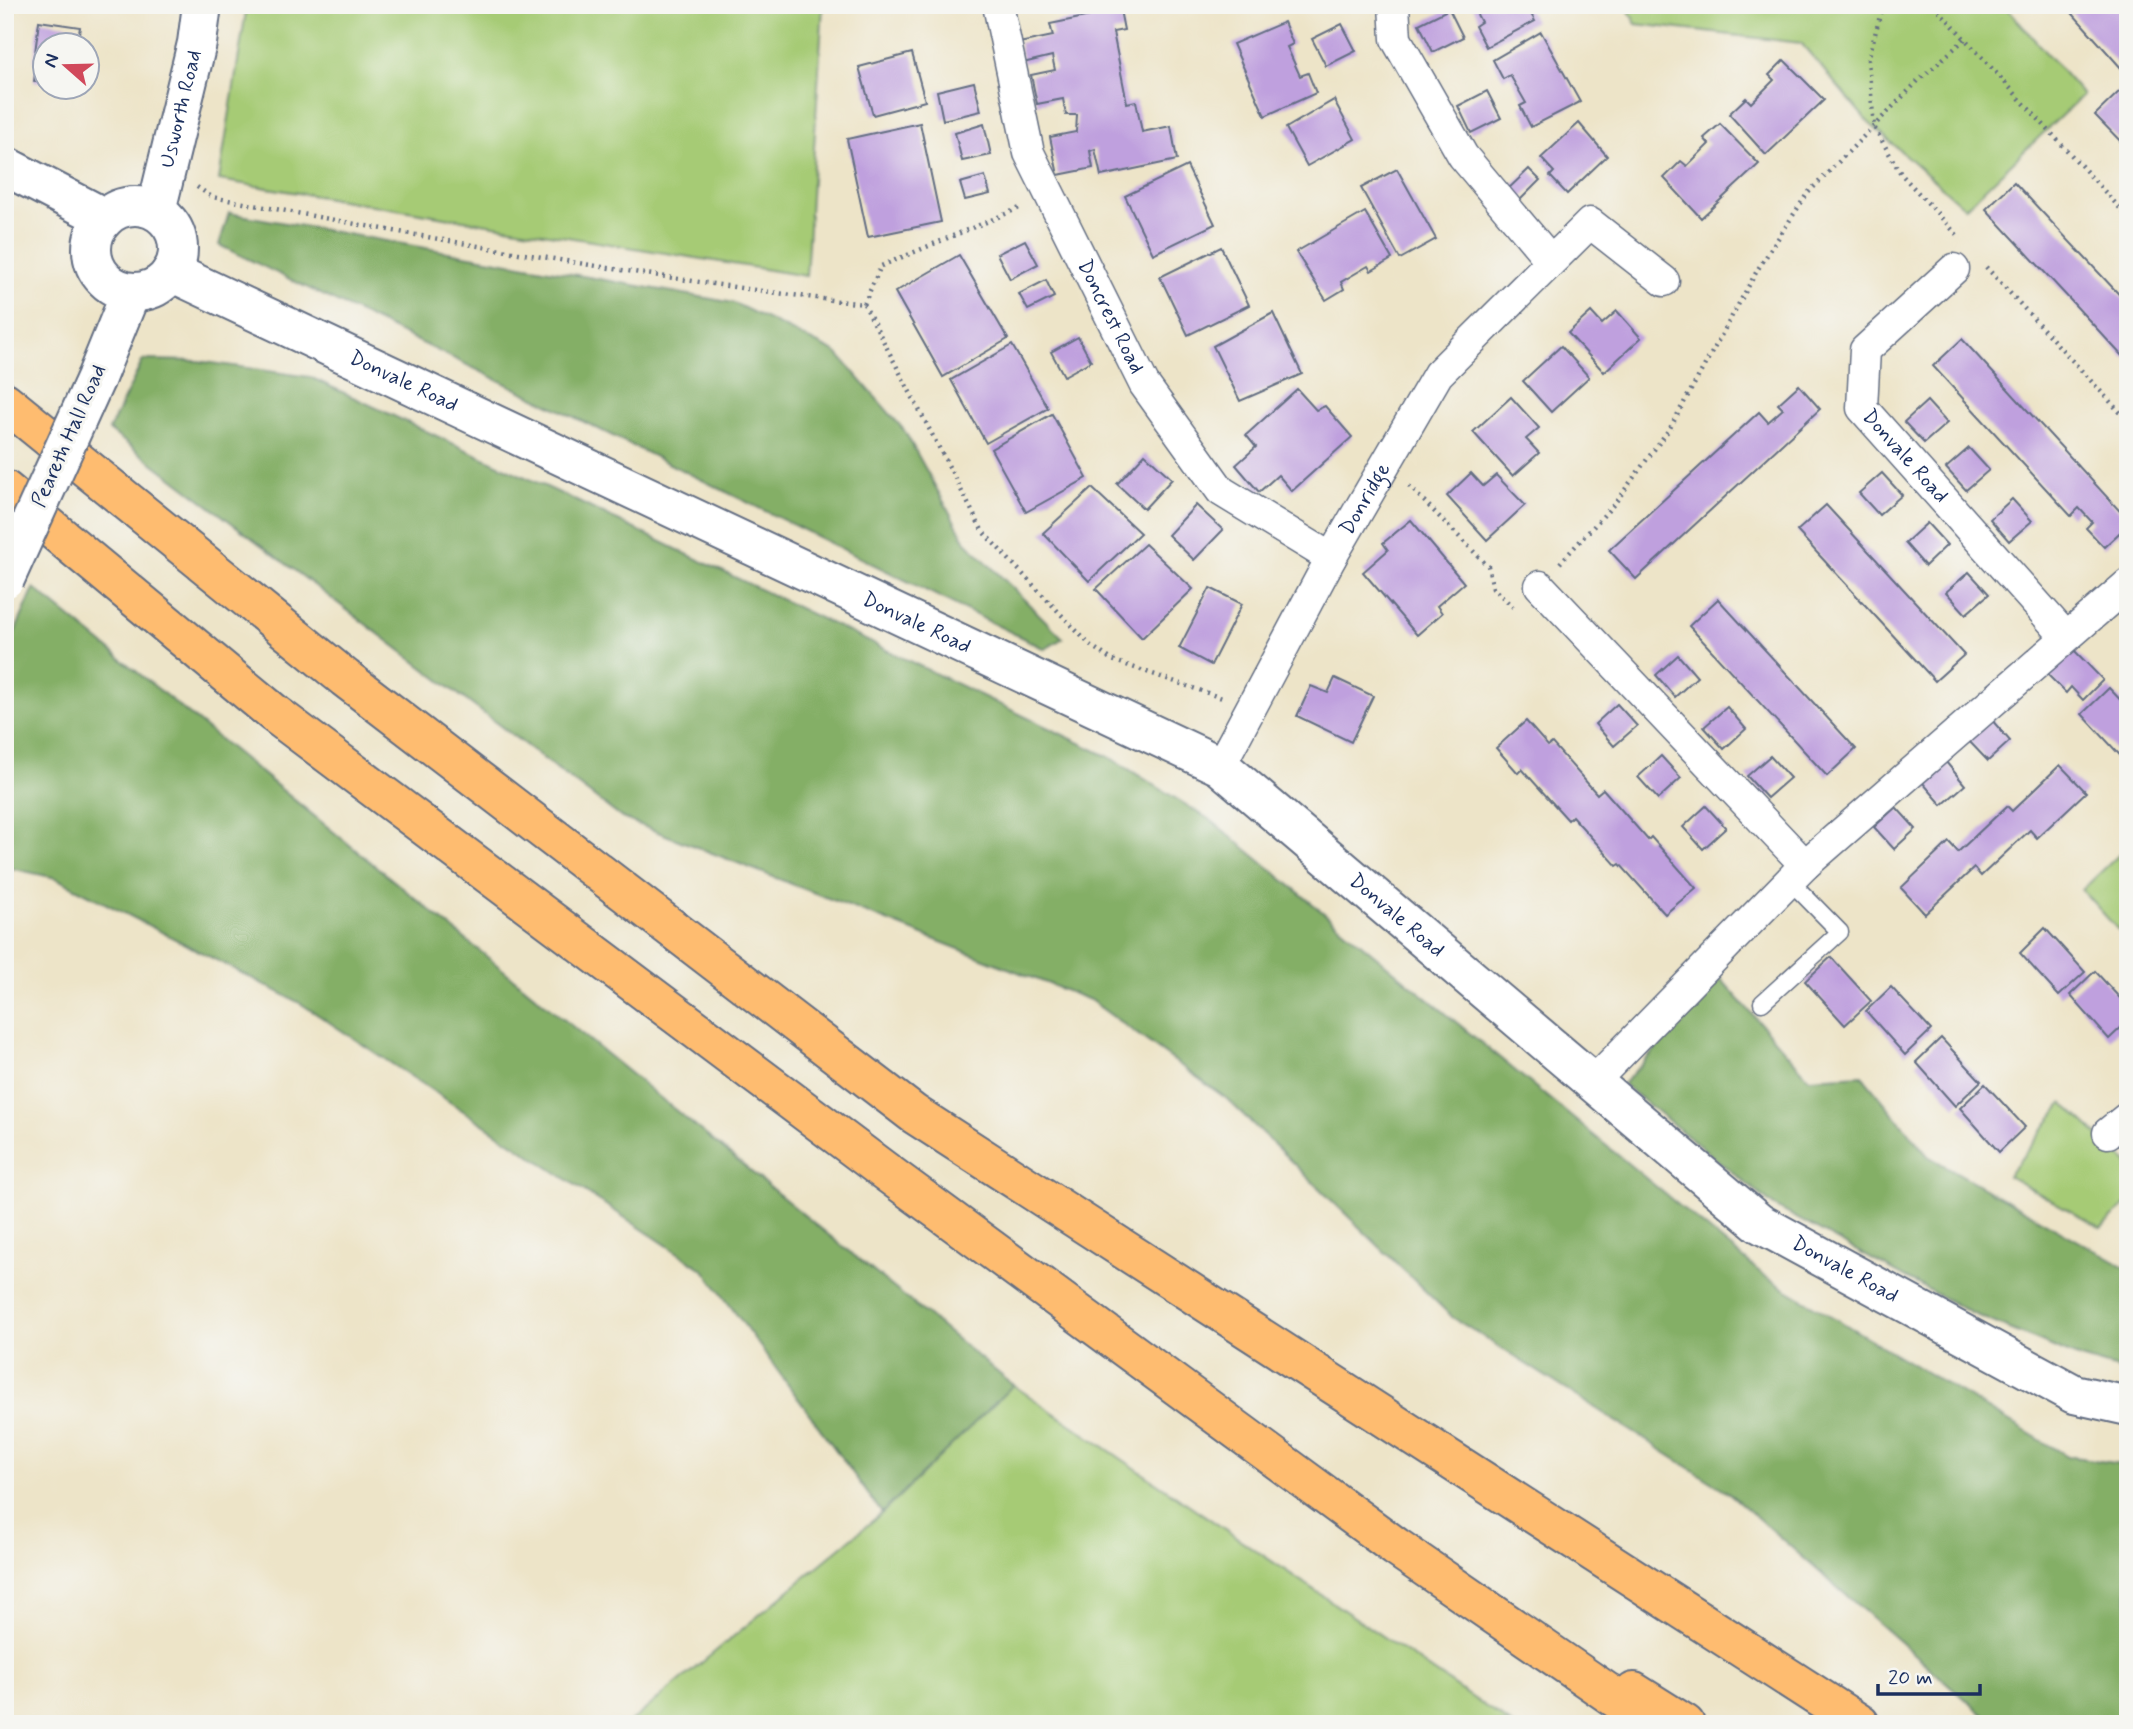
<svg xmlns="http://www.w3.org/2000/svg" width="2133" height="1729" font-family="Mynerve,sans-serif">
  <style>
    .green { fill: #a6cb75; stroke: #607d6a; stroke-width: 2 }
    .forest { fill: #84af66; stroke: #506f62; stroke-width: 2 }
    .building { fill: #bfa0de }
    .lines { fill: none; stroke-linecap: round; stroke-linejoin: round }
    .service-casing { stroke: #646e83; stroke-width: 19 }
    .minor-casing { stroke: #646e83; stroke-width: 33 }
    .tertiary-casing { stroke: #646e83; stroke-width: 42 }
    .motorway-casing { stroke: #646e83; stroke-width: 42 }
    .path { stroke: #646e83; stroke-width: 4.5; stroke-dasharray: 2 5; stroke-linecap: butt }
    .service { stroke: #fff; stroke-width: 16 }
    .minor { stroke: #fff; stroke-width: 30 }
    .tertiary { stroke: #fff; stroke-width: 38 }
    .motorway { stroke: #febc70; stroke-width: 38 }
    .tertiary-bridge-casing { stroke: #646e83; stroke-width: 42; stroke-linecap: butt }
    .tertiary-bridge { stroke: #fff; stroke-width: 38 }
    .labels { text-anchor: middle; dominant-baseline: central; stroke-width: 6; stroke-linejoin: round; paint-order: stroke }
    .street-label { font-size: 21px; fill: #1b2f5e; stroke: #f6f6f2 }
  </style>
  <rect width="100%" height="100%" fill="#f6f6f2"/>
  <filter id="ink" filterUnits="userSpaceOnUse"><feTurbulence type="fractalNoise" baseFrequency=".0143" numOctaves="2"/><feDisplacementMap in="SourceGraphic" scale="14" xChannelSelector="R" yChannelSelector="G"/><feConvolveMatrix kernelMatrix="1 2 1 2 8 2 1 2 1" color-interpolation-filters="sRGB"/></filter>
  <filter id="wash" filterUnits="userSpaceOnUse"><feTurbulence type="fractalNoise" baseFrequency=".00686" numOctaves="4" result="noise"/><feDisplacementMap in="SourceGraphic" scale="28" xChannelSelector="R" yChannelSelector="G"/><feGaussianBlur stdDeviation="1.57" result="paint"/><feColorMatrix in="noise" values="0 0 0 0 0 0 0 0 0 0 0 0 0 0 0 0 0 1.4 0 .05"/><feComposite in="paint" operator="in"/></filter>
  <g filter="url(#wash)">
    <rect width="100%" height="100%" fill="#ede4c8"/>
    <g class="green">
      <path d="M247 5H823L806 276 219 180Z"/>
      <path d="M1626 5H2004L2083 95 1965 208 1868 122 1801 43 1636 24Z"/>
      <path d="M2128 846V941L2082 890Z"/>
      <path d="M2063 1103 2128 1163V1203L2101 1228 2008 1176Z"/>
      <path d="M1013 1385 1511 1724H628L882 1513Z"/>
    </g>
    <g class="forest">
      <path d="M229 213 734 303 837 353 904 430 966 542 1063 638 1045 649 558 409 219 245Z"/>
      <path d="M143 360 198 361 310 377 566 496 1109 757 1212 821 1767 1278 2067 1456 2128 1465V1724H1994L1729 1493 1452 1317 1227 1099 1090 1000 622 818 109 430Z"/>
      <path d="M34 588 1013 1385 882 1513 704 1270 300 1003 56 878 5 867V655Z"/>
      <path d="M1721 979 1809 1078 1862 1075 1928 1156 2128 1269V1372L2080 1358 1971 1313 1774 1206 1623 1084Z"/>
    </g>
    <g id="blocks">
      <g class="building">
        <rect x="1234" y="5" width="56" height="3"/>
        <path d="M1472 5H1526L1535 21 1486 47 1475 26 1481 22Z"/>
        <path d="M2065 5H2118L2128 16V64L2122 69Z"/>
        <path d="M1449 9 1463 37 1433 52 1419 24Z"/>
        <path d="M1120 10 1124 30 1113 32 1127 103 1136 101 1142 132 1171 126 1177 160 1101 176 1095 149 1090 151 1093 168 1058 175 1050 137 1076 132 1077 115H1066L1063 99 1037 104 1031 75 1055 70 1052 56 1023 63 1019 43 1053 36 1050 24Z"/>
        <path d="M39 21 80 27 77 46H46V83L34 81 37 62 34 61Z"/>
        <path d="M1284 22 1293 44 1287 47 1300 76 1308 73 1316 93 1265 116 1233 44Z"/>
        <path d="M1342 24 1356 51 1326 66 1312 39Z"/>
        <path d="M1541 32 1580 102 1531 127 1520 106 1526 103 1510 75 1503 79 1493 60Z"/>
        <path d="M912 53 925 101 873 115 859 67Z"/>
        <path d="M1784 60 1824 100 1766 155 1729 114 1746 98 1751 103 1774 80 1769 75Z"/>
        <path d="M974 82 981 111 943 120 937 91Z"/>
        <path d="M2122 89 2128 95V149L2095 115Z"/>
        <path d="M1487 91 1501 118 1471 133 1458 106Z"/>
        <path d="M1334 100 1355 139 1307 166 1286 128Z"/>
        <path d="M920 123 941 222 868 237 847 139Z"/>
        <path d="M1579 123 1607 156 1567 194 1550 176 1554 172 1541 158Z"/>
        <path d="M984 124 991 155 962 161 955 133Z"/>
        <path d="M1720 124 1759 164 1701 218 1664 178 1681 161 1687 166 1709 144 1704 138Z"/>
        <path d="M1187 166 1215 224 1153 254 1125 196Z"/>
        <path d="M1397 169 1436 239 1400 259 1361 188Z"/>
        <path d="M1529 169 1540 180 1516 204 1505 192Z"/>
        <path d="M985 176 990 194 965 200 960 183Z"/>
        <path d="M2014 182 2128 304V359L2126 356 2124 358 1986 209Z"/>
        <path d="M1365 212 1392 259 1371 271 1368 266 1341 282 1344 289 1326 300 1296 252Z"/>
        <path d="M1025 240 1038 264 1010 279 997 254Z"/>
        <path d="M1221 247 1249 305 1188 335 1160 277Z"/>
        <path d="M959 255 1008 339 943 377 895 292Z"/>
        <path d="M1046 280 1054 297 1028 310 1019 294Z"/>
        <path d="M1617 311 1641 338 1604 372 1568 333 1591 312 1602 324Z"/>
        <path d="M1273 313 1302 374 1240 401 1213 346Z"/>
        <path d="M1078 337 1091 361 1064 376 1051 352Z"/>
        <path d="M1962 339 2128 520V525L2104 547 2086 528 2092 522 2079 508 2071 516 1933 366Z"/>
        <path d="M1012 345 1048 408 986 443 951 380Z"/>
        <path d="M1561 346 1589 377 1551 412 1523 381Z"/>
        <path d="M1799 385 1820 409 1636 579 1609 550 1759 412 1768 422 1783 409 1778 404Z"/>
        <path d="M1297 389 1316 410 1325 406 1352 437 1292 491 1278 475 1259 492 1236 465 1256 447 1246 435Z"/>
        <path d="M1511 397 1539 428 1526 439 1539 453 1513 476 1473 432Z"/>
        <path d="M1927 401 1947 423 1924 443 1904 422Z"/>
        <path d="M1052 414 1087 478 1026 512 991 449Z"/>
        <path d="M1969 448 1989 470 1966 490 1946 468Z"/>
        <path d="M1145 454 1172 479 1144 509 1117 484Z"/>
        <path d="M1471 473 1483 486 1496 475 1525 505 1487 540 1447 496Z"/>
        <path d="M1882 473 1902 495 1879 515 1859 493Z"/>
        <path d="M1092 488 1140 533 1089 581 1043 533Z"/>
        <path d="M2012 499 2032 521 2009 541 1990 519Z"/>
        <path d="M1196 505 1223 530 1194 560 1168 535Z"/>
        <path d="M1826 505 1964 655 1935 681 1797 531Z"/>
        <path d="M1411 520 1464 583 1437 606 1442 613 1417 635 1363 572 1388 550 1383 543Z"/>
        <path d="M1927 523 1947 545 1925 566 1905 543Z"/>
        <path d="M1145 544 1193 589 1142 638 1096 589Z"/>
        <path d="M1969 572 1989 594 1966 614 1946 592Z"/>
        <path d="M1210 588 1242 604 1211 665 1179 648Z"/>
        <path d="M1718 599 1856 749 1827 776 1689 626Z"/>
        <path d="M2071 647 2103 680 2083 700 2071 687 2066 693 2045 672Z"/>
        <path d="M1678 655 1697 677 1675 697 1656 675Z"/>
        <path d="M1335 678 1373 696 1351 742 1297 716 1311 686 1328 693Z"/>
        <path d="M2109 688 2128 708V764L2082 714Z"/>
        <path d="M1617 704 1637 726 1614 746 1595 724Z"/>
        <path d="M1727 707 1746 729 1724 749 1704 727Z"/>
        <path d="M1991 719 2010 741 1988 761 1968 740Z"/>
        <path d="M1526 721 1548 746 1552 743 1597 794 1603 789 1648 840 1651 837 1696 888 1665 914 1620 864 1617 866 1572 816 1568 820 1522 769 1518 773 1496 748Z"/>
        <path d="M1661 756 1681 778 1658 799 1638 777Z"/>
        <path d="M1770 756 1790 778 1767 798 1747 776Z"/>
        <path d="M1946 762 1965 785 1942 805 1923 783Z"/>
        <path d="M2060 765 2086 792 2037 838 2030 830 1981 876 1974 868 1925 914 1901 888 1949 842 1958 852 2007 806 2012 811Z"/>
        <path d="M1706 806 1726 828 1703 849 1683 827Z"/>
        <path d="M1896 807 1916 829 1894 849 1874 827Z"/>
        <path d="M2045 928 2085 972 2059 996 2020 953Z"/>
        <path d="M1831 957 1871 1001 1845 1025 1805 981Z"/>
        <path d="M2095 971 2128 1007V1021L2109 1039 2070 995Z"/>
        <path d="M1891 987 1931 1030 1905 1055 1866 1011Z"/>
        <path d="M1941 1038 1981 1081 1955 1106 1916 1062Z"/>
        <path d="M1985 1084 2025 1127 1999 1152 1960 1108Z"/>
      </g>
    </g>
  </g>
  <g filter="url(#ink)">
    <use href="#blocks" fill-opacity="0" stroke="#646e83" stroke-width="2"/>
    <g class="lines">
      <g class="service-casing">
        <path id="service" d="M1762 1003 1840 932 1790 881"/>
      </g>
      <g class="minor-casing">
        <g id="minor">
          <path id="s1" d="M998 5 1029 153 1144 384 1221 491 1331 558"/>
          <path d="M1394 5 1396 39 1463 156 1551 261"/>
          <path id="s2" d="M1954 269 1865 350 1862 408 2066 637"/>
          <path d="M1540 586 1805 865"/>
          <path id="s3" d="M1220 766 1331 558 1438 374 1590 223 1664 281"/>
          <path d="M1593 1082 1805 865 2128 584"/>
          <path d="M2108 1133 2128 1117"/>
        </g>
      </g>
      <g class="tertiary-casing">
        <g id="tertiary">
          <path d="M5 166 105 218"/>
          <circle cx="135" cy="249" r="43"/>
          <path id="s4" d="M156 211 197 43 202 5"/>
          <path id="s5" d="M171 272 1220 766 1759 1223 2074 1394 2128 1406"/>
          <path d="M96 378 131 292"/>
        </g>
      </g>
      <g class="motorway-casing">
        <g id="motorway">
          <path d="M5 402 345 678 914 1114 1860 1724"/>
          <path d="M5 490 275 714 882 1169 1396 1547 1653 1724"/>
          <path d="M1634 1692 1685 1724"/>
        </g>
      </g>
      <g class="path">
        <path d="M1883 5 1868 60 1874 127 1901 174 1959 237"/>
        <path d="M1934 5 2128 217"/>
        <path d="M197 187 212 197C428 238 645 278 864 304L881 266 1022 207"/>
        <path d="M1986 267 2128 421"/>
        <path d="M864 304 983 532 1090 645 1112 660 1222 698"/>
        <path d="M1409 486 1488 566 1493 588 1513 607"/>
        <path d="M1560 563 1615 503 1670 428 1758 269 1807 194 1918 81 1965 39"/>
      </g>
      <use href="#service" class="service"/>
      <use href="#minor" class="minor"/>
      <use href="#tertiary" class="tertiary"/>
      <use href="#motorway" class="motorway"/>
      <g class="tertiary-bridge-casing">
        <path id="tertiary-bridge" d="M5 579 96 378"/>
      </g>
      <use href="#tertiary-bridge" class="tertiary-bridge"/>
    </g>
  </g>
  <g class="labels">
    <g class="street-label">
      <text stroke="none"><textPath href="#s4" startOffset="105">Usworth Road</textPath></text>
      <text stroke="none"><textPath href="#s1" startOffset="334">Doncrest Road</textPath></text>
      <text stroke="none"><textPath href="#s5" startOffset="257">Donvale Road</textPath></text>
      <text transform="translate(69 436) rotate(-66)">Peareth Hall Road</text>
      <text stroke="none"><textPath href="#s2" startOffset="243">Donvale Road</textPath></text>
      <text stroke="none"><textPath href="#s3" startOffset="304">Donridge</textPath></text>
      <text stroke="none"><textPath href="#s5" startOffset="824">Donvale Road</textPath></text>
      <text stroke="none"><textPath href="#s5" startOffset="1391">Donvale Road</textPath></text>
      <text stroke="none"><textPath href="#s5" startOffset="1964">Donvale Road</textPath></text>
    </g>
  </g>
  <rect width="2133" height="1729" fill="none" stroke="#f6f6f2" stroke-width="28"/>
  <g transform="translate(66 66) rotate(290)"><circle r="33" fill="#f6f6f2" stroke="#9ea6b7" stroke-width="2"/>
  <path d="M0-5L12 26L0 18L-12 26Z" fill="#d1495b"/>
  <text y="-10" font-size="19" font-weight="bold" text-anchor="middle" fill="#1b2f5e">N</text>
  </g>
  <path d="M1878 1684v10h102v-10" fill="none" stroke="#1b2f5e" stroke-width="3.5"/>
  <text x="1888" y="1684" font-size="21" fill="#1b2f5e" stroke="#f6f6f2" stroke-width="5" paint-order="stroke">20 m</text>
</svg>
